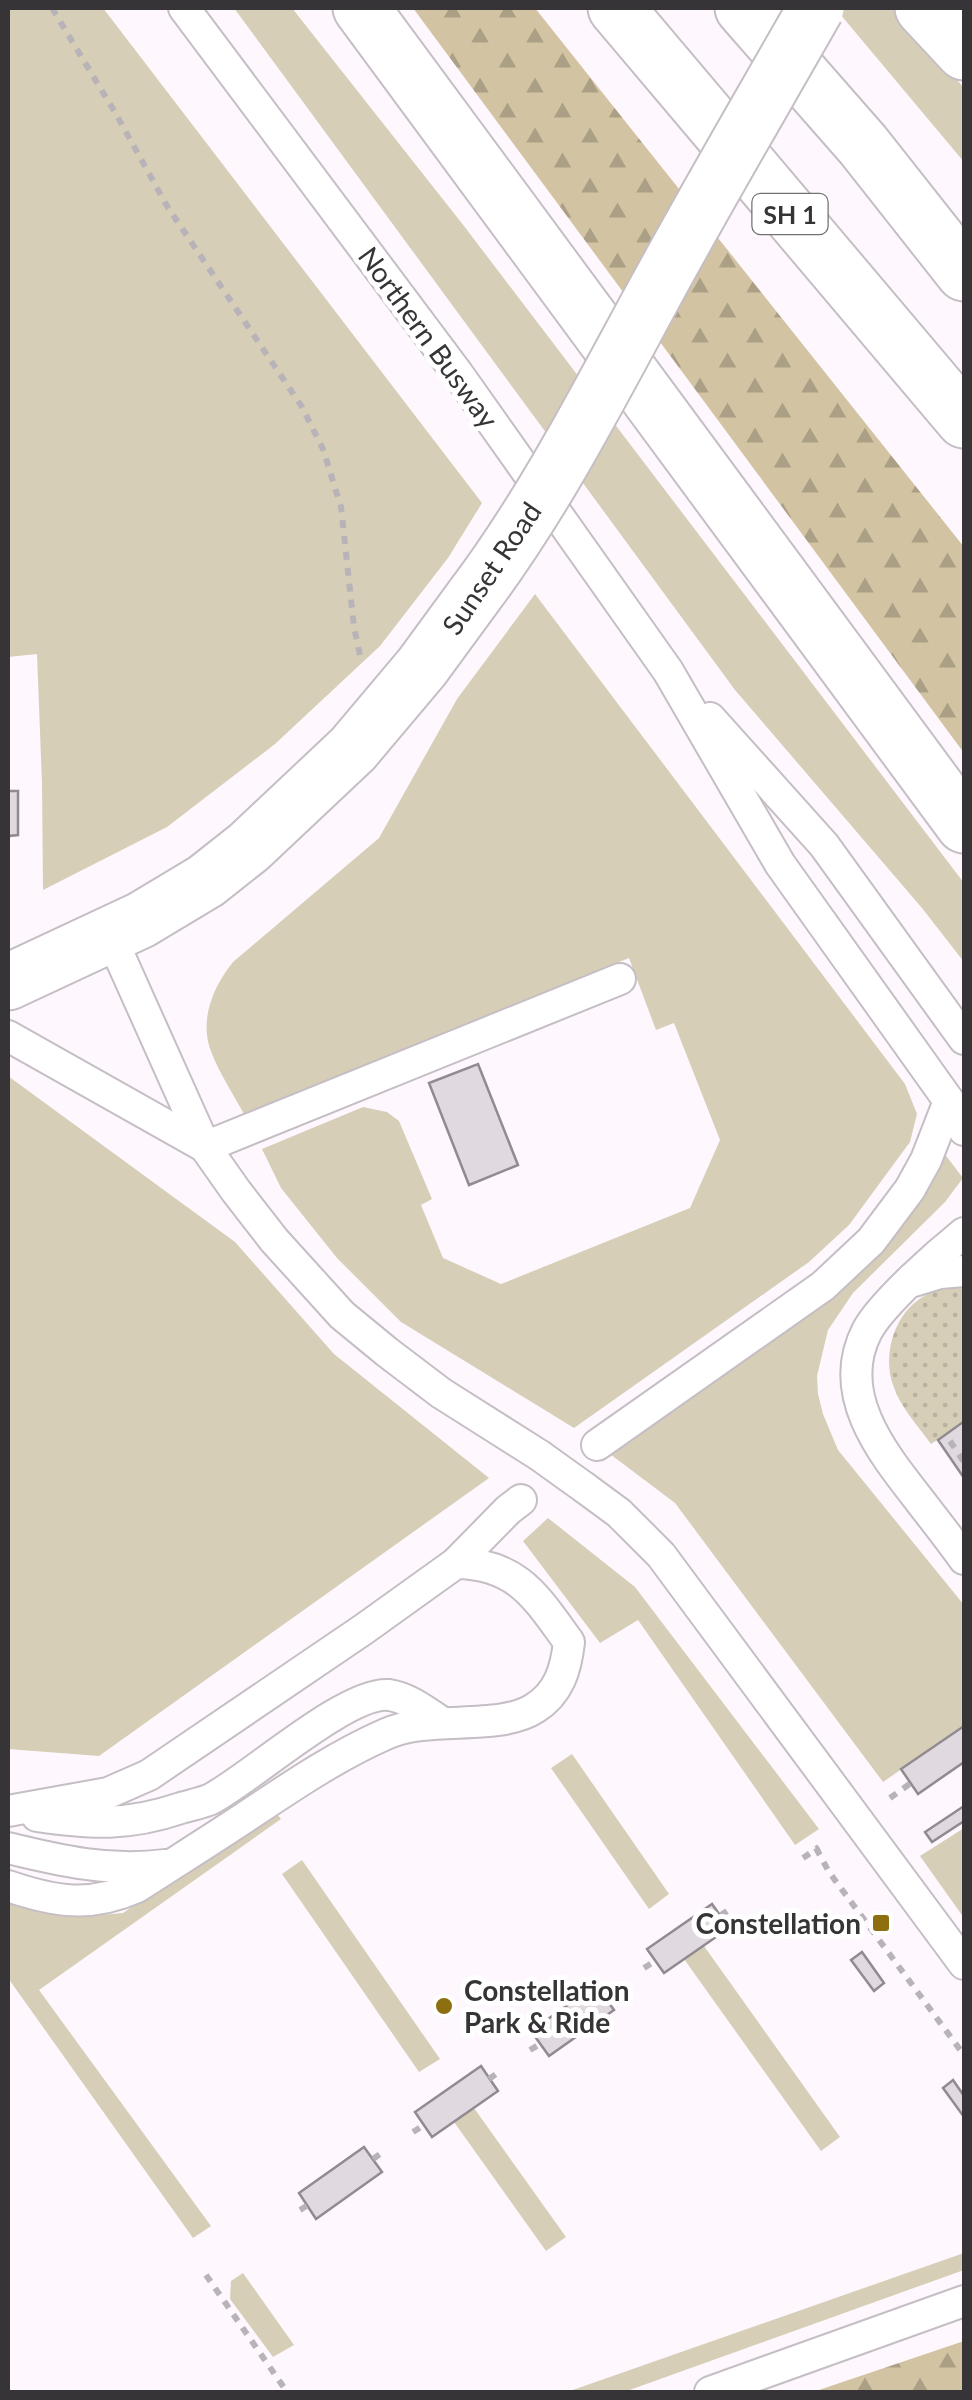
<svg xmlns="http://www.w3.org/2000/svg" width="972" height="2400" font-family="Lato,sans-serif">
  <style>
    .grass { fill: #d7ceb7 }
    .forest { fill: url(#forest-firs) }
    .park { fill: url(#park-dots) }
    .building { fill: #e0d9e0; stroke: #918b91; stroke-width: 2.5 }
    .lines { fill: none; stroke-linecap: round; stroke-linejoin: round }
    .lane-casing { stroke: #c5bec5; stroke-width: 34 }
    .secondary-casing { stroke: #c5bec5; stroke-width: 59 }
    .highway-casing { stroke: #c5bec5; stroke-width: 59 }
    .path { stroke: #b8b3b8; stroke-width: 6; stroke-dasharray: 8 8; stroke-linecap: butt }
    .lane { stroke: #fff; stroke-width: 30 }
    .secondary { stroke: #fff; stroke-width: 55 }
    .highway { stroke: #fff; stroke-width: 55 }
    .lane-bridge-casing { stroke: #c5bec5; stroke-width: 34; stroke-linecap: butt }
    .secondary-bridge-casing { stroke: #c5bec5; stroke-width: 59; stroke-linecap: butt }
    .lane-bridge { stroke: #fff; stroke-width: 30 }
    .secondary-bridge { stroke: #fff; stroke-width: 55 }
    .poi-dot { fill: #8d6f12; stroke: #fff; stroke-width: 4 }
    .labels { text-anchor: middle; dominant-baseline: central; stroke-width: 10; stroke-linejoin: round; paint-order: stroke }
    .shield { fill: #fff; stroke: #727172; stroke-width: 2.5 }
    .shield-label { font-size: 25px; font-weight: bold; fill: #363436 }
    .street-label { font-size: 28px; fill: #363436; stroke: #fff }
    .poi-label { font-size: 28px; font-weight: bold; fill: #363436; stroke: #fff; text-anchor: end }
  </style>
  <defs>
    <pattern id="forest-firs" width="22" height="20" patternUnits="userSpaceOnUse" patternTransform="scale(2.5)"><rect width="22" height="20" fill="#d2c4a2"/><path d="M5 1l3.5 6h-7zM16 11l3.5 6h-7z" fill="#aba085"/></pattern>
    <pattern id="park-dots" width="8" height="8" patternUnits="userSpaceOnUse" patternTransform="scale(2.5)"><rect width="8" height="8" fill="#d7ceb7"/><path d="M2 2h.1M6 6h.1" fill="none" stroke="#b9b29e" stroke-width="1.8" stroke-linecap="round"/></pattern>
  </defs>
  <rect width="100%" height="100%" fill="#fef7fe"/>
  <g class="grass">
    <path d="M8 8H103L482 503 448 558 380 646 275 744 167 827 43 890 42 783 37 654 8 657Z"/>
    <path d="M234 8H292L464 226 964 883V962L922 908 735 690Z"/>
    <path d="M835 8H896L964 88V162Z"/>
    <path d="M535 594 905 1084 917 1114 910 1142 849 1225 809 1262 574 1428 401 1322 337 1258 281 1188 262 1149 363 1107 387 1112 399 1121 432 1199 421 1205 443 1258 501 1284 690 1208 720 1140 674 1023 656 1030 629 958 244 1114C233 1093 209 1058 207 1035 204 1008 217 982 233 962L379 838 457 699Z"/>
    <path d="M8 1076 235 1242 334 1354 489 1478 99 1756 8 1749Z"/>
    <path d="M944 1153 963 1178 945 1202 853 1293 828 1330 817 1376 818 1394 823 1414 838 1450 964 1605V1726L883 1782 675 1503 610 1454 805 1315Z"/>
    <path d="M548 1518 635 1587 819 1829 795 1845 638 1620 600 1643 523 1541Z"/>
    <path d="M572 1754 669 1894 649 1909 551 1768Z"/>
    <path d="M273 1809 281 1819 39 1990 211 2226 193 2238 8 1978V1903L79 1917 123 1913Z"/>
    <path d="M964 1828V1918L920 1856Z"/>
    <path d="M302 1860 440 2059 419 2072 282 1874Z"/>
    <path d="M704 1946 840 2137 821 2151 684 1959Z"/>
    <path d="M474 2108 566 2237 546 2251 454 2122Z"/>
    <path d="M964 2253V2270L624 2392H567Z"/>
    <path d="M243 2273 294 2345 273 2357 230 2299 231 2281Z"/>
  </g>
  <g class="forest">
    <path d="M413 8H535L964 547V753Z"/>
    <path d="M964 2341V2392H813Z"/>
  </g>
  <path class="park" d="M964 1286V1424L963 1423 931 1444C918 1426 900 1407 893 1385 882 1353 895 1311 926 1295 938 1289 952 1288 964 1286Z"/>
  <g class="building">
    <path d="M8 791H18V835L8 836Z"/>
    <path d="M478 1064 518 1165 469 1185 429 1083Z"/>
    <path d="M963 1422 964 1424V1478L938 1440Z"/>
    <path d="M964 1726V1762L918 1794 901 1769Z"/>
    <path d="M964 1806V1821L932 1842 925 1832Z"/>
    <path d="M712 1904 729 1928 664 1973 647 1949Z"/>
    <path d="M862 1952 884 1983 874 1991 851 1960Z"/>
    <path d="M596 1985 614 2010 549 2056 531 2031Z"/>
    <path d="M481 2066 498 2091 432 2137 415 2112Z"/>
    <path d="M953 2080 964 2096V2117L943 2088Z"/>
    <path d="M364 2147 382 2172 316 2219 299 2193Z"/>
  </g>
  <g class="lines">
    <g class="lane-casing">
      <g id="lane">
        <path d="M184 8 458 374 668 671 780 864 949 1101 964 1130"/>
        <path d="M710 718 824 845 964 1039"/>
        <path d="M110 935 205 1147 236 1191 274 1240 342 1315 387 1352 441 1393 539 1455"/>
        <path d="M8 1036 205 1147 620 979"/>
        <path d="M964 1233C938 1254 882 1303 867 1331 835 1393 881 1451 917 1497 933 1518 949 1538 964 1559"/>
        <path d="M914 1281 940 1273 964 1271"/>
        <path d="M597 1445 823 1286 871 1241 910 1189 926 1160 949 1101"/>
        <path d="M585 1488 619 1513 661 1555 964 1964"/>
        <path d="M8 1811 108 1793 149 1775 364 1629 456 1563 508 1510 521 1500"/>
        <path d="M37 1816C92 1824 128 1826 181 1808 191 1805 202 1803 211 1799 251 1778 347 1691 389 1695 409 1698 426 1712 443 1723"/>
        <path d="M8 1848C61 1861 110 1872 165 1865"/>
        <path d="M8 1886C55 1902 90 1908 137 1887 174 1863 211 1840 247 1816 292 1786 336 1756 386 1734 430 1714 498 1732 535 1708 559 1693 566 1669 569 1642 536 1597 518 1564 456 1563"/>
        <path d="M710 2392 964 2301"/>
      </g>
    </g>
    <g class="secondary-casing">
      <path id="secondary" d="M8 982 141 920 206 881 249 847 353 749 422 667 474 596"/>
    </g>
    <g class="highway-casing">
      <g id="highway">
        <path d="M361 8 964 825"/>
        <path d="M616 8 964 420"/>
        <path d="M743 8 863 145 964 273"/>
        <path d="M923 8 964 52"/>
      </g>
    </g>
    <g class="path">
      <path d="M52 8 116 114 167 206 302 407 323 449 341 507 354 627 360 655"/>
      <path d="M950 1441 964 1462"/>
      <path d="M890 1798 911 1783"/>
      <path d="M816 1848 829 1872 964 2055"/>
      <path d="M803 1858 819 1847"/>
      <path d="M721 1915 727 1911"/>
      <path d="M644 1968 655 1961"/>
      <path d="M605 1997 610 1993"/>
      <path d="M530 2050 540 2044"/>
      <path d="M489 2079 496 2074"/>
      <path d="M413 2132 424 2125"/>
      <path d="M373 2159 380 2154"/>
      <path d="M300 2210 308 2205"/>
      <path d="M206 2275 287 2392"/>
    </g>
    <use href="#lane" class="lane"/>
    <use href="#secondary" class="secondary"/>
    <use href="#highway" class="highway"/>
    <g class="lane-bridge-casing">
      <path id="lane-bridge" d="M539 1455 585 1488"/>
    </g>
    <g class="secondary-bridge-casing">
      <path id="secondary-bridge" d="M474 596C544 503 598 397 654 294 706 198 762 103 816 8"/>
    </g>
    <use href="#lane-bridge" class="lane-bridge"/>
    <use href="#secondary-bridge" class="secondary-bridge"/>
  </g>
  <g class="poi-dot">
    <rect x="871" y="1913" width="20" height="20" rx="5"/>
    <circle cx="444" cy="2006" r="10"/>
  </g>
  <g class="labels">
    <rect class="shield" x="752.5" y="194" width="75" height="40" rx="8"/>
    <g class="shield-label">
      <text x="790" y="214">SH 1</text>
    </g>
    <g class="street-label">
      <text transform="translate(429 337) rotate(54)">Northern Busway</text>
      <text transform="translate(491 568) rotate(-56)">Sunset Road</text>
    </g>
    <g class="poi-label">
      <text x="861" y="1923">Constellation</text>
      <text x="464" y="1990" text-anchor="start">Constellation<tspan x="464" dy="32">Park &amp; Ride</tspan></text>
    </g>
  </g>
  <rect width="972" height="2400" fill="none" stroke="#363436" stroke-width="20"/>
</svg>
